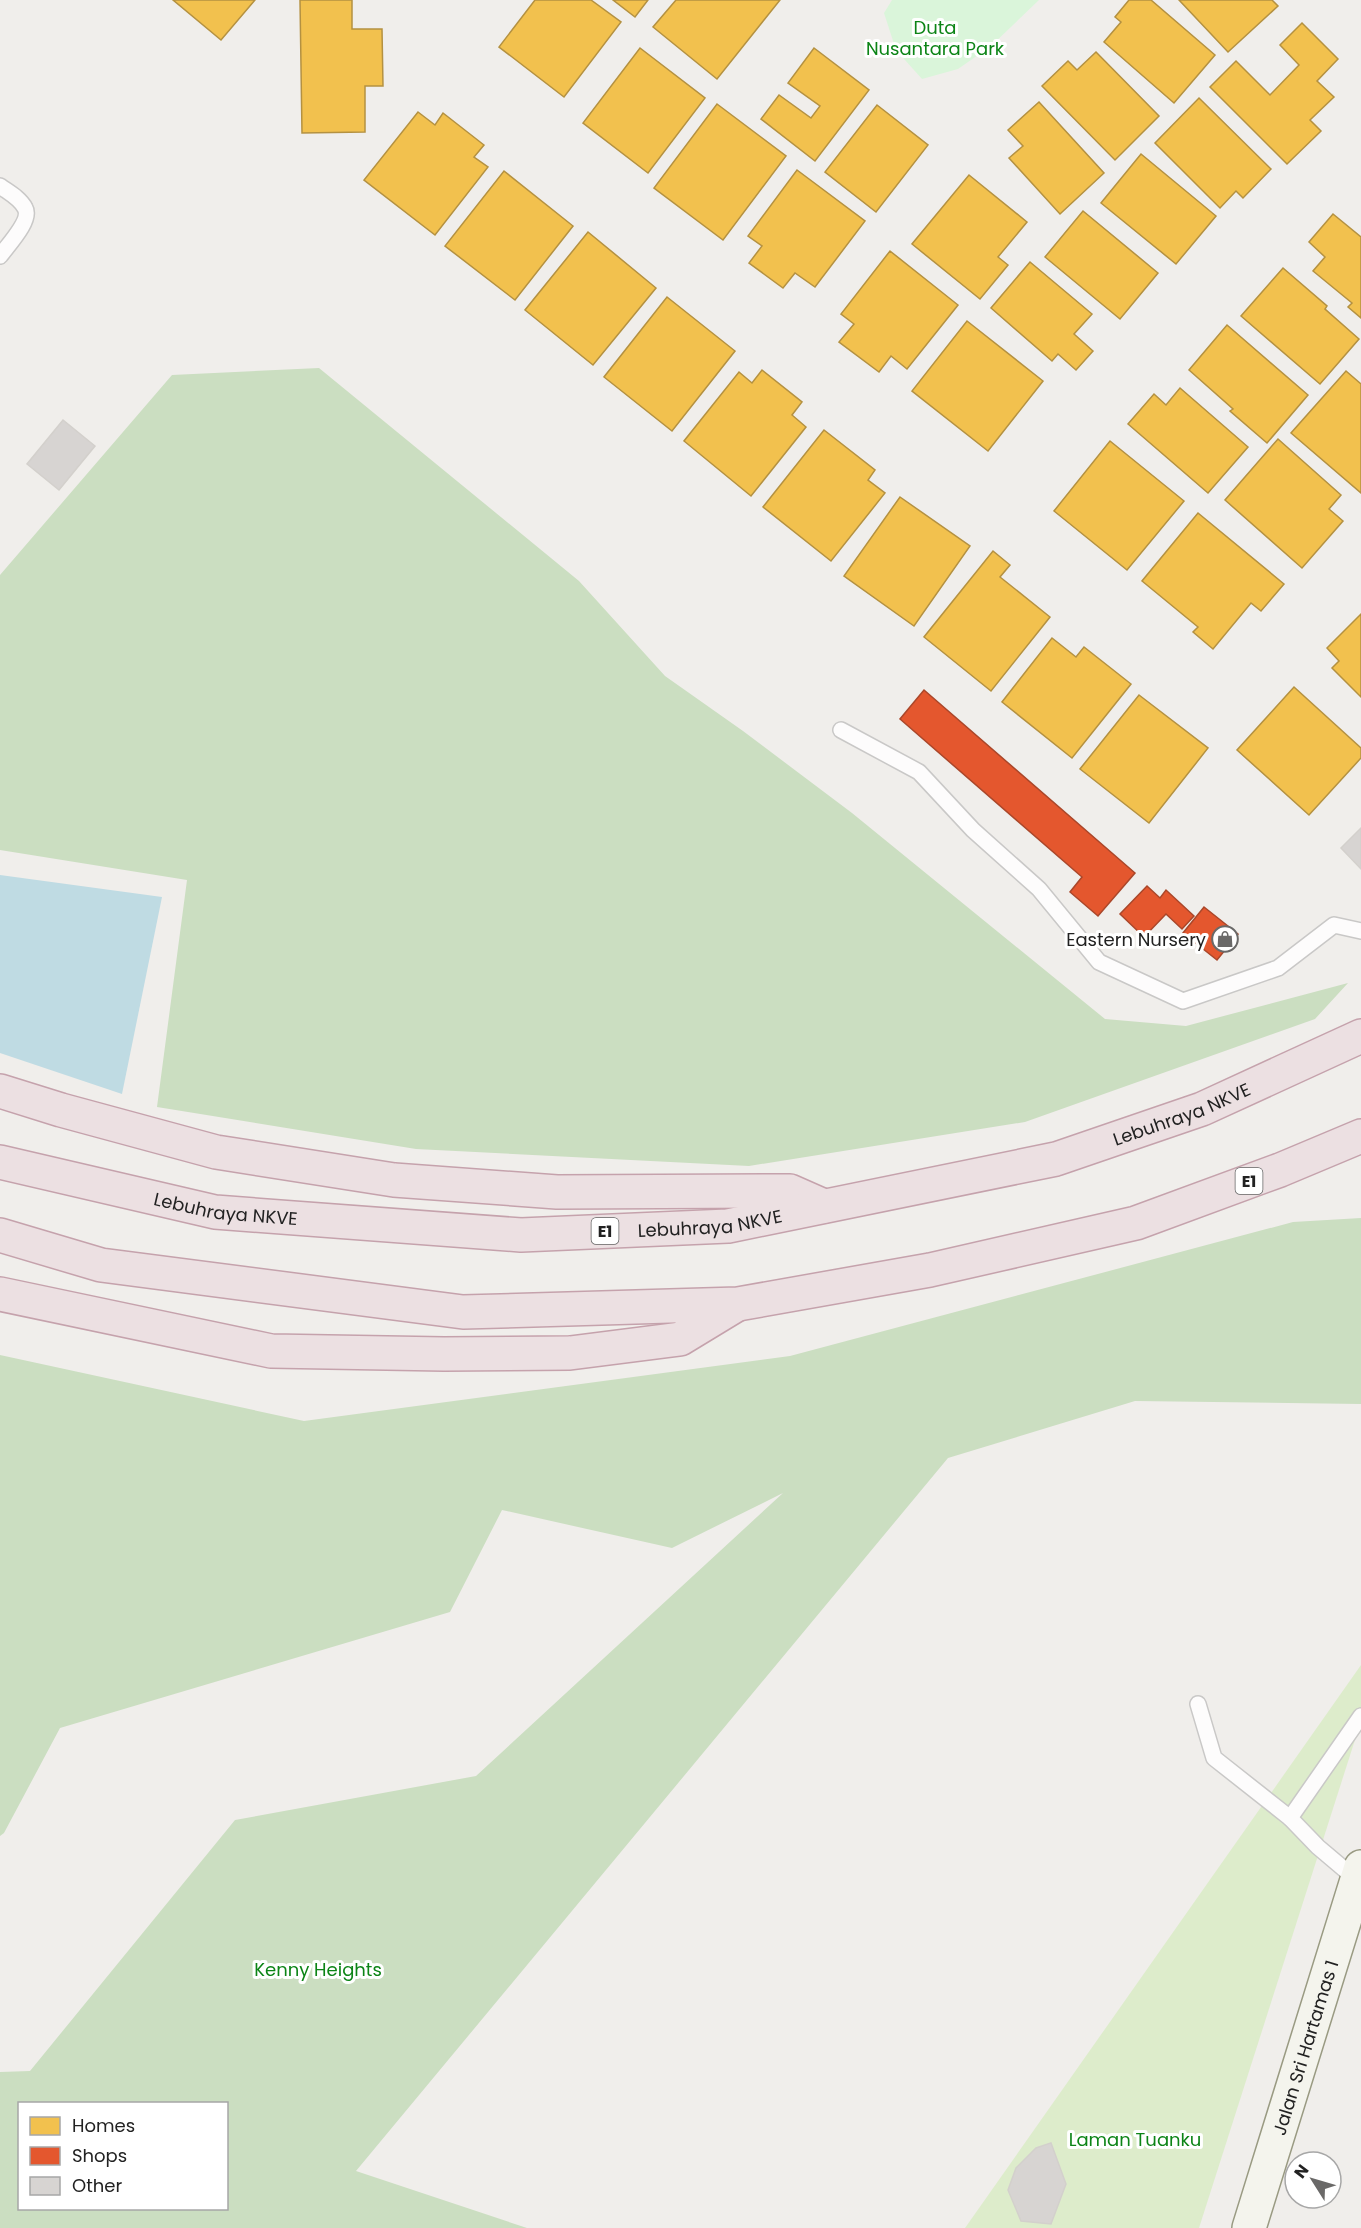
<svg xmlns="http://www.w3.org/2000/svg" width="1361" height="2228" font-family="Poppins,sans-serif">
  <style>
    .grass { fill: #ddeccb }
    .forest { fill: #cbdec1; fill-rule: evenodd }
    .park { fill: #daf5da }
    .water { fill: #bfdbe3 }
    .homes { fill: #f2c14e; stroke: #b49141; stroke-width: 1.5 }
    .shops { fill: #e4572e; stroke: #aa472a; stroke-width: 1.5 }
    .building { fill: #d7d4d2; stroke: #d3d0cc; stroke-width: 1.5 }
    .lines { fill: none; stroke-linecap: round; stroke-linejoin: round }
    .lane-casing { stroke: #c9c8c7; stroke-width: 18 }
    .secondary-casing { stroke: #999a82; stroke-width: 36 }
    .highway-casing { stroke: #c5a2ac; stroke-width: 36 }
    .lane { stroke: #fdfcfc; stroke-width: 15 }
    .secondary { stroke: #f4f4ed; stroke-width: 33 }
    .highway { stroke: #ece0e2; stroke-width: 33 }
    .labels { text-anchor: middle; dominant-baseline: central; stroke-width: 6; stroke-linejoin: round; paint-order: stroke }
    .shield { fill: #fff; stroke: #646464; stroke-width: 1.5 }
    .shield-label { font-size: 16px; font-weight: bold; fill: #222 }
    .park-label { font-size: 18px; fill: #0c8416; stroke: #fff }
    .poi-label { font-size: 18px; fill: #222; stroke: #fff; text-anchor: end }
    .street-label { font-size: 18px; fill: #222; stroke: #fff }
  </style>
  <rect width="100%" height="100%" fill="#f0eeeb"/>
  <path class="grass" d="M1361 1665V1721L1199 2228H965Z"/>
  <g class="forest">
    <path d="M319 368 579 581 665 676 743 731 852 813 1105 1019 1186 1026 1348 983 1315 1019 1025 1122 749 1166 416 1149 157 1107 187 880 0 850V575L172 375Z"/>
    <path d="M1361 1218V1404L1135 1401 948 1458 356 2171 527 2228H0V2072L30 2071 235 1820 476 1776 783 1493 672 1548 502 1510 450 1612 60 1728 4 1833 0 1836V1355L304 1421 790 1356 1293 1222ZM20 2104H226V2208H20Z"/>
  </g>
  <path class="park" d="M892 0H1039L991 46 958 69 922 79 896 50 884 13Z"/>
  <path class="water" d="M0 875 162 897 122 1094 0 1053Z"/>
  <g class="homes">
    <path d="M173 0H255L221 40Z"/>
    <path d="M300 0H352V29H382L383 86H365V132L302 133Z"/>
    <path d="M535 0H591L621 22 564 97 499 47Z"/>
    <path d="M613 0H648L635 17Z"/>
    <path d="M676 0H780L717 79 653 27Z"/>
    <path d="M1129 0H1151L1215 55 1174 103 1104 42 1121 22 1115 17Z"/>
    <path d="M1179 0H1272L1278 6 1228 52Z"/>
    <path d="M1302 23 1338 59 1317 81 1334 97 1310 120 1321 131 1287 164 1210 87 1236 61 1270 95 1299 65 1280 45Z"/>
    <path d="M640 48 705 98 648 173 583 123Z"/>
    <path d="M814 48 869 90 815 161 761 119 779 95 811 118 820 106 788 83Z"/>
    <path d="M1096 52 1159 116 1115 160 1042 86 1068 61 1077 70Z"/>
    <path d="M1199 98 1271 169 1243 198 1236 191 1220 208 1155 143Z"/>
    <path d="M1039 102 1104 173 1060 214 1009 158 1023 146 1008 130Z"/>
    <path d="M717 104 786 156 723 240 654 188Z"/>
    <path d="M877 105 928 145 876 212 825 172Z"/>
    <path d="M418 112 435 125 443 113 484 145 474 157 488 167 435 235 364 180Z"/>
    <path d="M1141 154 1216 216 1176 264 1101 203Z"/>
    <path d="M797 170 865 221 815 287 795 273 783 288 749 263 762 246 748 236Z"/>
    <path d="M504 171 573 226 515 300 445 246Z"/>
    <path d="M969 175 1027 222 998 257 1008 265 980 299 912 244Z"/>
    <path d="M1083 211 1158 273 1120 319 1045 257Z"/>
    <path d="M1333 214 1361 237V318L1348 307 1352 303 1313 271 1325 257 1309 242Z"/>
    <path d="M588 232 656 288 593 365 525 310Z"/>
    <path d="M890 251 958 305 907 369 891 356 879 372 839 342 854 324 841 314Z"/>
    <path d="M1030 262 1092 314 1074 334 1093 351 1076 370 1058 354 1052 361 991 308Z"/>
    <path d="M1283 268 1327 306 1325 309 1359 339 1320 384 1241 316Z"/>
    <path d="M667 297 735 351 672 431 604 377Z"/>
    <path d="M967 321 1043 381 988 451 912 391Z"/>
    <path d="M1227 325 1308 395 1267 443 1230 411 1233 409 1189 370Z"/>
    <path d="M762 370 802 402 792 415 806 427 751 496 684 441 739 372 752 383Z"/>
    <path d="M1346 371 1361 384V493L1291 433Z"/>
    <path d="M1180 388 1248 447 1208 493 1128 424 1154 394 1166 405Z"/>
    <path d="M824 430 875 470 868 480 885 493 831 561 763 507Z"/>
    <path d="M1278 439 1341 495 1329 509 1343 521 1302 568 1225 500Z"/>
    <path d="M1110 441 1184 501 1127 570 1054 511Z"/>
    <path d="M900 497 970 546 914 626 844 576Z"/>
    <path d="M1198 513 1284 584 1261 611 1251 603 1213 649 1193 632 1198 627 1142 581Z"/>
    <path d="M993 551 1010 565 1000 577 1050 617 991 691 924 637Z"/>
    <path d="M1361 614V697L1332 668 1339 661 1327 648Z"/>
    <path d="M1052 638 1076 657 1084 647 1131 684 1072 758 1002 702Z"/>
    <path d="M1294 687 1361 748V758L1309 815 1237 750Z"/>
    <path d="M1139 695 1208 748 1149 823 1080 769Z"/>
  </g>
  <g class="shops">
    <path d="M924 690 1135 873 1098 916 1070 892 1082 877 900 719Z"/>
    <path d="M1147 886 1160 898 1166 890 1194 916 1182 929 1166 914 1144 937 1120 914Z"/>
    <path d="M1204 907 1238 934 1217 960 1183 933Z"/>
  </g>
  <g class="building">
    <path d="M63 420 95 446 59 490 27 464Z"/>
    <path d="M1361 828V869L1341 848Z"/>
    <path d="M1051 2143 1066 2184 1051 2224 1021 2221 1008 2190 1016 2168 1036 2148Z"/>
  </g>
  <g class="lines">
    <g class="lane-casing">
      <g id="lane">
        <path d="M0 186C8 192 20 198 25 208 32 220 8 245 0 256"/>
        <path d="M841 730 919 772 973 830 1039 889 1099 962 1183 1001 1278 968 1334 925 1361 931"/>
        <path d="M1198 1704 1214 1758 1290 1818"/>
        <path d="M1357 1880 1318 1847 1290 1818 1361 1716"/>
      </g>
    </g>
    <g class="secondary-casing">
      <g id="secondary">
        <path id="s1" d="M1249 2228 1361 1867"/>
      </g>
    </g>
    <g class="highway-casing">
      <g id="highway">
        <path d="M0 1091 61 1110 216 1152 394 1180 557 1192 790 1191 824 1206"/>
        <path id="s2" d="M0 1162 215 1212 521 1235 728 1226 1056 1159 1202 1109 1361 1036"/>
        <path d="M0 1235 101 1265 463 1312 738 1304 930 1270 1136 1223 1280 1170 1361 1136"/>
        <path d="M0 1294 271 1351 444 1354 570 1353 680 1339 736 1305"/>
      </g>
    </g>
    <use href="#lane" class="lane"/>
    <use href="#secondary" class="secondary"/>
    <use href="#highway" class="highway"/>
  </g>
  <defs>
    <g id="shop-ring" transform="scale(1.35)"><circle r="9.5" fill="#fff" stroke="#6a6968" stroke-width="1.5"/><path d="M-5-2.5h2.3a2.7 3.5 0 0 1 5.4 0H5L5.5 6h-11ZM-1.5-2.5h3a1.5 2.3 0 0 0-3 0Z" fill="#6a6968"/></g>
  </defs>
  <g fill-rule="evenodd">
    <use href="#shop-ring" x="1225" y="939"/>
  </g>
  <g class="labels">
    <g class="shield">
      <rect x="1235.5" y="1168" width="27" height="26" rx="4.5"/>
      <rect x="591.5" y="1218" width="27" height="26" rx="4.5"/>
    </g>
    <g class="shield-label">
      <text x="1249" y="1181">E1</text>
      <text x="605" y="1231">E1</text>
    </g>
    <g class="park-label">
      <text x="935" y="27">Duta<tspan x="935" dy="21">Nusantara Park</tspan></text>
      <text x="318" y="1969">Kenny Heights</text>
      <text x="1135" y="2139">Laman Tuanku</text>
    </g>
    <g class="poi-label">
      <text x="1206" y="939">Eastern Nursery</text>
    </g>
    <g class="street-label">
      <text stroke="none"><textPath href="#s2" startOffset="1203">Lebuhraya NKVE</textPath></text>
      <text stroke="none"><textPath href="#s2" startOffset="231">Lebuhraya NKVE</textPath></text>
      <text stroke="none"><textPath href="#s2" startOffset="717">Lebuhraya NKVE</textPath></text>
      <text stroke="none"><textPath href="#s1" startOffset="189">Jalan Sri Hartamas 1</textPath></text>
    </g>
  </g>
  <rect x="18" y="2102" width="210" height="108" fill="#ffffff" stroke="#a7a7a7" stroke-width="1.5"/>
  <rect x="30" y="2117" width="30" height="18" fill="#f2c14e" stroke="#a7a7a7" stroke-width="1.5"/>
  <text x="72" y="2132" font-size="18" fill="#222222">Homes</text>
  <rect x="30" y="2147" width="30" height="18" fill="#e4572e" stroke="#a7a7a7" stroke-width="1.5"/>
  <text x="72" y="2162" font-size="18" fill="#222222">Shops</text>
  <rect x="30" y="2177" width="30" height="18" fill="#d7d4d2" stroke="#a7a7a7" stroke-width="1.5"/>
  <text x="72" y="2192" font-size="18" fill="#222222">Other</text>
  <g transform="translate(1313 2180) rotate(307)"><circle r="28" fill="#ffffff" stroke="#a7a7a7" stroke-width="1.5"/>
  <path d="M0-4.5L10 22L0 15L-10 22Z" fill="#6a6968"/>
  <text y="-9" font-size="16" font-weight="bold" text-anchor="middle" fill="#222222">N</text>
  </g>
</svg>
